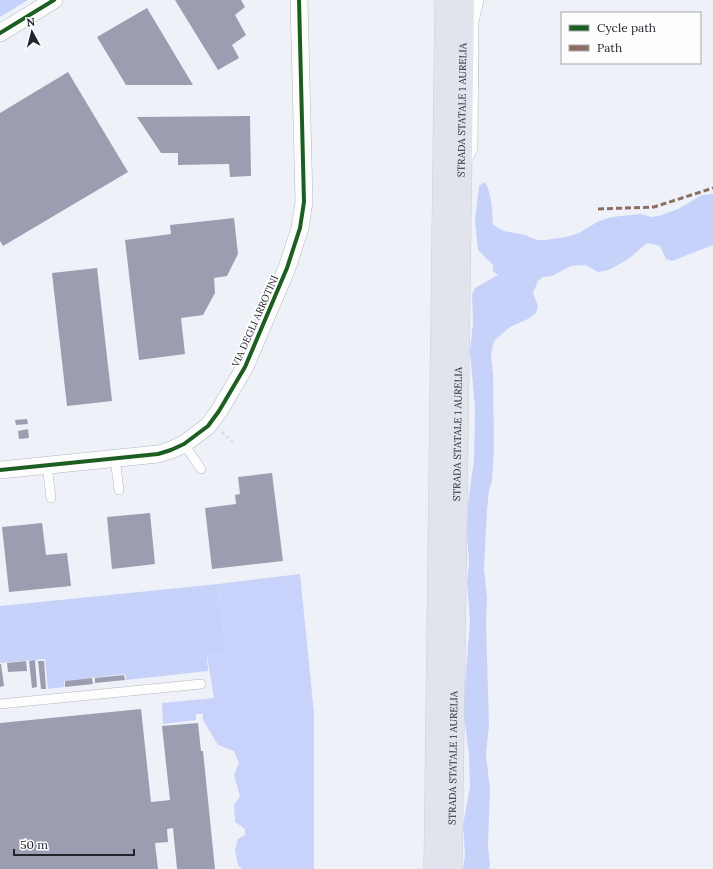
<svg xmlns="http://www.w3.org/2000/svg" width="713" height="869" font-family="Lora,serif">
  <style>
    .green { fill: #c7d2fa }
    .forest { fill: #c8d2fa }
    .building { fill: #9b9eb0 }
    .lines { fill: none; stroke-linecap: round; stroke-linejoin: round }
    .service-casing { stroke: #b5b7bf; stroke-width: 10 }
    .minor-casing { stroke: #b5b7bf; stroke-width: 18 }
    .trunk-casing { stroke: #cdcfd3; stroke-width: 23 }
    .path { stroke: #dbdcdf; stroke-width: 2.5; stroke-dasharray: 3 3; stroke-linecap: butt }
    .service { stroke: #fdfdfe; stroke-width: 9 }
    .minor { stroke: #fdfdfe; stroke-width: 17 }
    .trunk { stroke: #e2e4ed; stroke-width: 22 }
    .quiet { stroke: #8d6e63; stroke-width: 3; stroke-dasharray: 6 3; stroke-linecap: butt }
    .cycleway-casing { stroke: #fdfdfd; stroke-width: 6 }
    .cycleway { stroke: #1b5e20; stroke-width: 4 }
    .labels { text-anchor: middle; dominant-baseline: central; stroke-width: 4; stroke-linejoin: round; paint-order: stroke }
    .street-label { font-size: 10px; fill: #23252d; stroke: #fdfdfd }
  </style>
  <rect width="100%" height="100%" fill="#eff1f9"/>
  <g class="green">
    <path d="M0 0H28L0 17Z"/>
    <path d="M485 182C492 194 492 210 493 225L504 231 525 235 537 240H545L566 237 579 233 599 221 612 217 640 214 652 217 659 216 678 209 702 195 713 194V245L672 261 666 259 660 246 647 243 631 257 611 269 604 271 598 272 585 265 571 266 552 276 543 277 538 281 533 293 538 306 536 313 530 318 510 327 494 341 491 354 493 375 494 450 492 481 489 490 487 511 484 569 487 598 486 621 489 726 486 754 490 789 488 846 490 866 489 869H463L465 855 463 825 470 787 469 755 463 709 470 621 467 583 469 562 467 533 468 504 474 460 475 409 470 351 473 323 472 294 475 288 498 275 493 271V265L478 250 475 222 479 186Z"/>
    <path d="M218 584 226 653 207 656 208 671 126 680 125 674 64 681V687L48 689 45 659 0 663V606Z"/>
  </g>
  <path class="forest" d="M300 574 314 713V869H242L238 865 235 850 238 839 245 835V829L235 822 234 805 240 796 234 775 239 763 234 751 218 745 203 720V714H196V720L163 724 162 703 214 698 207 656 226 653 218 584Z"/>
  <g class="building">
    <path d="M175 0H241L245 7 235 15 246 35 232 45 239 58 218 70Z"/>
    <path d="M147 8 193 85H126L97 37Z"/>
    <path d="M68 72 128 172 3 246 0 241V113Z"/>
    <path d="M250 116 251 176 230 177 229 164 178 165V153H161L137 117Z"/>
    <path d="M234 218 238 254 227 276 214 278 215 293 203 315 181 318 185 354 139 360 125 240 171 234 170 225Z"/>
    <path d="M97 268 112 401 67 406 52 273Z"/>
    <path d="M27 419 28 424 16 425 15 420Z"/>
    <path d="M28 429 29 438 19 439 18 431Z"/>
    <path d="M272 473 283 561 212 569 205 508 236 504 235 495 240 494 238 477Z"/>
    <path d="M150 513 155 564 112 569 107 517Z"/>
    <path d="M42 523 46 555 67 553 71 586 9 592 2 527Z"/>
    <path d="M35 660 37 687 32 688 29 661Z"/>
    <path d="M26 661 27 671 8 672 7 663Z"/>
    <path d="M38 661H44L46 689H41Z"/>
    <path d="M0 664H1L4 686 0 687Z"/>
    <path d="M124 675 125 680 95 683V678Z"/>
    <path d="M92 678 93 684 65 687V681Z"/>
    <path d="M141 709 151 802 170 800 162 726 198 723 201 751H203L215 869H177L173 828 167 829 168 842 155 843 158 869H0V723Z"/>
  </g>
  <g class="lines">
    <g class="service-casing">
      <g id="service">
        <path d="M466 162 473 149 474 22 479 0"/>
        <path d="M184 444 201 469"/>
        <path d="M115 458 119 490"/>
        <path d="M47 465 51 498"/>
        <path d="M0 704 201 684"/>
      </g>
    </g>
    <g class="minor-casing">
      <g id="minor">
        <path d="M0 33 54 0"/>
        <path d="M0 470 158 454 171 450 184 444 208 426 219 411 245 367 287 268 300 228 304 202 299 0"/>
      </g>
    </g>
    <g class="trunk-casing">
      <g id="trunk">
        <path d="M435 869 446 0"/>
        <path id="s1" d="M451 869 463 0"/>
      </g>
    </g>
    <path class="path" d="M222 432 234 443"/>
    <use href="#service" class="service"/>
    <use href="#minor" class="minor"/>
    <use href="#trunk" class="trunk"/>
    <path class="quiet" d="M598 209 654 207 713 188"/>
    <g class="cycleway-casing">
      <g id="cycleway">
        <path d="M0 33 54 0"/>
        <path d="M0 470 158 454 171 450 184 444 208 426 219 411 245 367 287 268 300 228 304 202 299 0"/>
      </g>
    </g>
    <use href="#cycleway" class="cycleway"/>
  </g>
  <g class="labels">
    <g class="street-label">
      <text stroke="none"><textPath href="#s1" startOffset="759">STRADA STATALE 1 AURELIA</textPath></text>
      <text transform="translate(255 321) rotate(-66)">VIA DEGLI ARROTINI</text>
      <text stroke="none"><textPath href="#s1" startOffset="435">STRADA STATALE 1 AURELIA</textPath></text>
      <text stroke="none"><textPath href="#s1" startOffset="111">STRADA STATALE 1 AURELIA</textPath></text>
    </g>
  </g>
  <rect x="561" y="12" width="140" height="52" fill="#fdfdfd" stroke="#a6a7aa"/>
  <rect x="569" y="25" width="20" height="6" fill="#1b5e20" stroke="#a6a7aa"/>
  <text x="597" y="32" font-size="12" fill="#23252d">Cycle path</text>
  <rect x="569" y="45" width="20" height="6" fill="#8d6e63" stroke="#a6a7aa"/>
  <text x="597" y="52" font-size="12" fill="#23252d">Path</text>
  <g transform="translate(32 32) rotate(353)" stroke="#fdfdfd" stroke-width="3" paint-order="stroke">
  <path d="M0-3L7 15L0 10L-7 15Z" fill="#23252d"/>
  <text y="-6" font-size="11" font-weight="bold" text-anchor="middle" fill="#23252d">N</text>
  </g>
  <path d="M14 849v6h120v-6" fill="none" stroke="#23252d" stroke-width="2"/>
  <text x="20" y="849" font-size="12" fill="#23252d" stroke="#fdfdfd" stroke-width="3" paint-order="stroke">50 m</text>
</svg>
